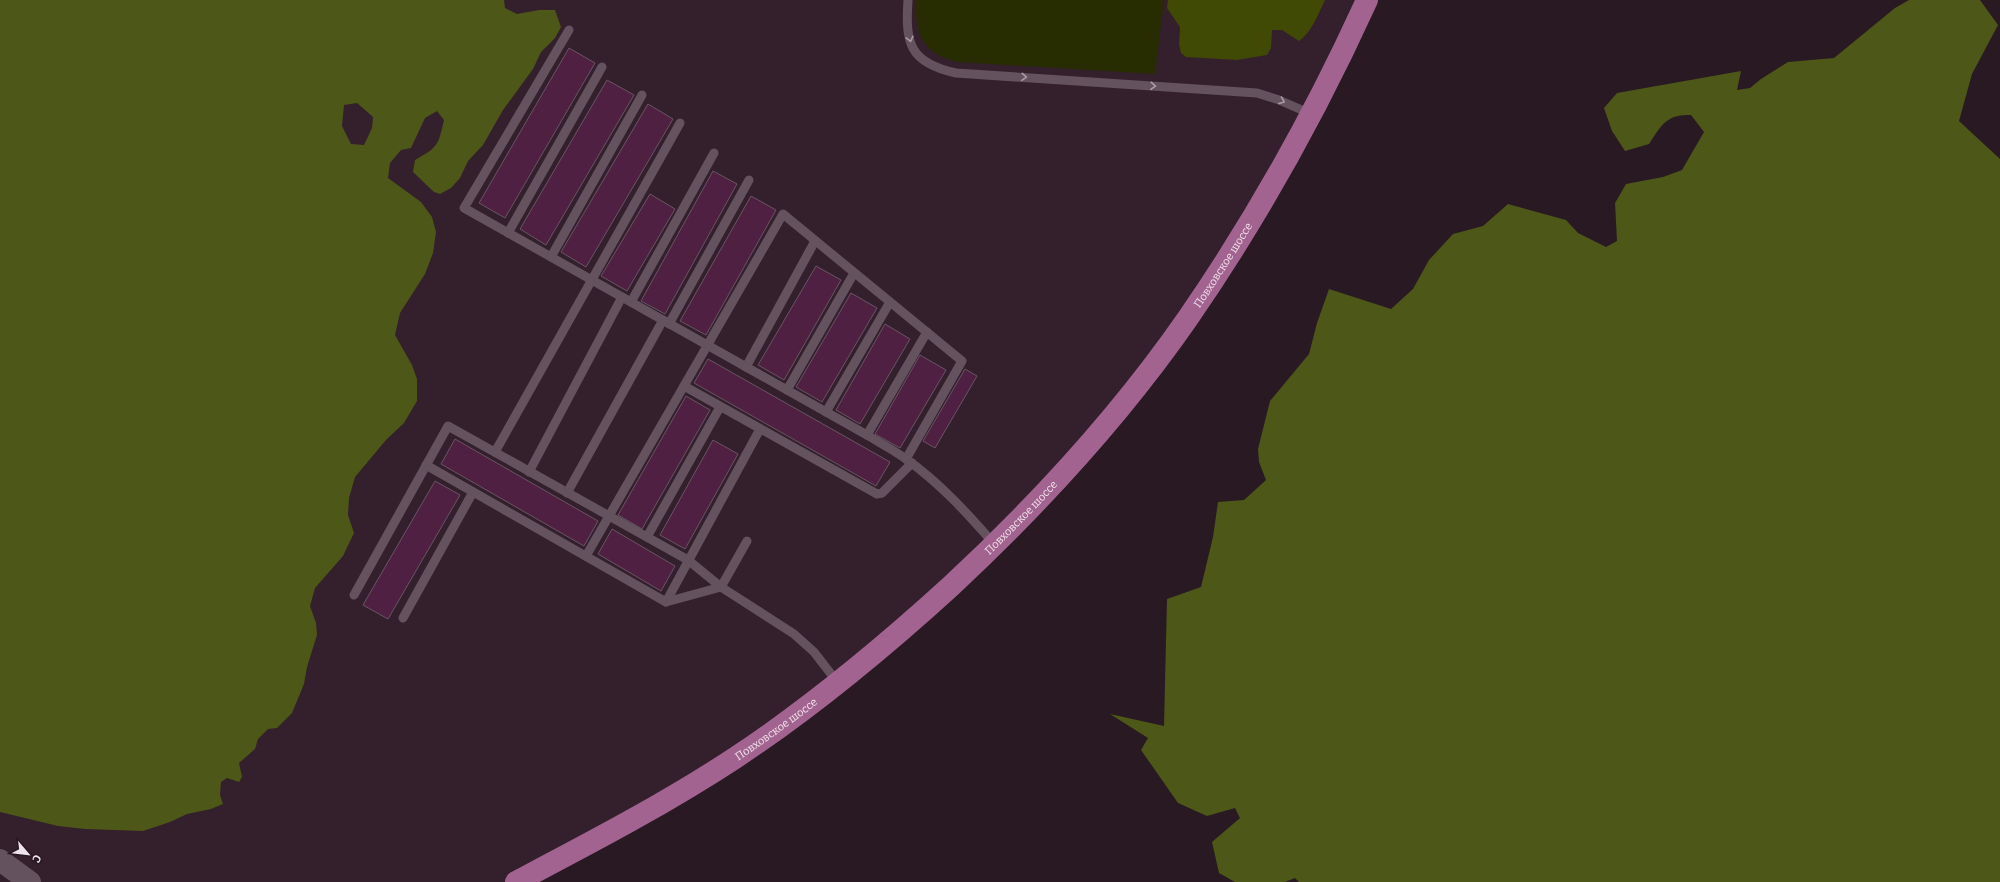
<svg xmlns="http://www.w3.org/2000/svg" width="2000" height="882" font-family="Bitter,serif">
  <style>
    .built { fill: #341f2d }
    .green { fill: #272d00 }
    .forest { fill: #404a04 }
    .water { fill: #4d5717; fill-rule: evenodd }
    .building { fill: #502043; stroke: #685662 }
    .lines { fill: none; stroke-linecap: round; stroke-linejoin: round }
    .lane { stroke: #64525e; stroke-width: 9 }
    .secondary { stroke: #64525e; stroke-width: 22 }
    .primary { stroke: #a36390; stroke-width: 22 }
    .oneway { stroke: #aa9ba4 }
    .labels { text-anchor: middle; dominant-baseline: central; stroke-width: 3.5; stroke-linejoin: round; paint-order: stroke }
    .street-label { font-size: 11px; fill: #efe4eb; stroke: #281923 }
  </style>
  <rect width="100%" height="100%" fill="#281923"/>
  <path class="built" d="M0 0H1367L1232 250 1083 452 838 683 516 882H0Z"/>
  <path class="green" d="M916 0H1164L1155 74 957 62C923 54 914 33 916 0Z"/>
  <path class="forest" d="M1168 0H1325C1318 14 1312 32 1299 41L1282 30H1272L1271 48 1267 55 1237 60 1186 57 1181 53 1179 44 1180 27 1167 8Z"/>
  <g class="water">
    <path d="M0 0H504L505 8 517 14 539 10H555L561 27 555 38 541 52 533 69 503 110 483 145 468 161 460 178 451 188 440 194 434 192 413 172 415 160C438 147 438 146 444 120L437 111 425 118 411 148 401 150 390 163 388 178 421 202 432 217 436 232 433 253 425 274 400 313 395 335 412 365 417 379V401L404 423 386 440 355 477 349 498 348 515 354 533 343 556 315 588 310 606 316 623 317 635 307 667 304 684 292 713 277 728 268 729 258 739 255 749 239 763 242 777 239 782 227 778 221 782 220 795 223 804 211 809 187 814 170 822 143 831 85 829 58 826 0 812ZM357 103 373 117 372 128 364 145 351 144 342 126 344 105Z"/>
    <path d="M1909 0H1980L1998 25 1972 74 1959 121 2000 159V882H1299L1295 878 1285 882H1235L1219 873 1212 842 1240 818 1235 808 1207 816 1178 803 1141 750 1148 738 1110 714 1164 726 1167 599 1201 587 1213 537 1218 502 1244 500 1266 480 1259 462 1258 449 1270 401 1309 354 1317 323 1329 289 1391 309 1413 289 1429 260 1453 234 1483 226 1508 204 1566 220 1578 233 1606 247 1617 241 1615 203 1626 184 1663 177 1682 170 1704 132 1691 115C1666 114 1661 126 1649 144L1625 151 1612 131 1604 108 1617 93 1741 71 1737 90 1750 88 1761 79 1788 62 1834 58 1895 8Z"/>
  </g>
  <g class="building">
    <path d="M569 48 595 63 505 218 479 203Z"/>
    <path d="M607 80 634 95 546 245 520 229Z"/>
    <path d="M648 104 673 119 586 267 561 252Z"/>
    <path d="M713 171 737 184 665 314 641 301Z"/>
    <path d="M650 194 675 209 627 291 601 276Z"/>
    <path d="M751 196 776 210 706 335 680 321Z"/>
    <path d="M816 266 841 280 784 380 758 365Z"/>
    <path d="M851 293 877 308 822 402 796 387Z"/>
    <path d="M885 324 910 339 860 424 836 410Z"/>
    <path d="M920 355 946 370 900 448 875 434Z"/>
    <path d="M708 359 890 462 876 486 694 383Z"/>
    <path d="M965 369 977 376 935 448 923 441Z"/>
    <path d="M686 396 710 410 642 529 618 515Z"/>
    <path d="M455 439 598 521 584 546 441 464Z"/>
    <path d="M713 440 738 454 685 549 660 535Z"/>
    <path d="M435 481 460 495 388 619 363 605Z"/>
    <path d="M612 529 675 566 661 591 598 554Z"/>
  </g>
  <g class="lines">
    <g class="lane">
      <path d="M908 0C905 44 910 63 956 73L1257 93 1279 100 1311 114"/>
      <path d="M569 30 464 208 867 435C880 443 894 450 906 459 940 483 968 514 995 545"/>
      <path d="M508 233 602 67"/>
      <path d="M551 257 642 95"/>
      <path d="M631 302 714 153"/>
      <path d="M669 324 749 180"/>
      <path d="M746 367 815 241"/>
      <path d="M684 386 877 494 882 493 912 463"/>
      <path d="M787 390 854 273"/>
      <path d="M826 412 890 302"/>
      <path d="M867 435 927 332"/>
      <path d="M495 452 680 123"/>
      <path d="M426 465 666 602 721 587 747 541"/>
      <path d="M529 472 622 297"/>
      <path d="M567 493 663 320"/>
      <path d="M647 537 720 407"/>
      <path d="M586 556 783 214 962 361 906 459"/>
      <path d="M354 595 448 426 688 560 721 587 794 634 814 652 838 683"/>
      <path d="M666 602 760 429"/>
      <path d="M403 618 473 492"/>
    </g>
    <path class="secondary" d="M0 860 30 882"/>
    <path class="primary" id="s1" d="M516 882C590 843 665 804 735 758 812 707 883 648 951 586 1039 504 1120 416 1188 318 1257 218 1317 110 1367 0"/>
  </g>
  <defs><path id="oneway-chevron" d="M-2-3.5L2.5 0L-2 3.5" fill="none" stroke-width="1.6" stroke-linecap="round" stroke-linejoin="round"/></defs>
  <g class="oneway">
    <use href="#oneway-chevron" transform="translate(910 39) rotate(76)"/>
    <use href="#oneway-chevron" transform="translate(1024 77) rotate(4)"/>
    <use href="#oneway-chevron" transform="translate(1153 86) rotate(4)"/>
    <use href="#oneway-chevron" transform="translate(1282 101) rotate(21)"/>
  </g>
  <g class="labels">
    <g class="street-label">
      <text stroke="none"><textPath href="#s1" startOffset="950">Повховское шоссе</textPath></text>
      <text stroke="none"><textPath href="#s1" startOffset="626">Повховское шоссе</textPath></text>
      <text stroke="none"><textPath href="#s1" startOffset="302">Повховское шоссе</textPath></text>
    </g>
  </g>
  <g transform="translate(28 854) rotate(118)" stroke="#281923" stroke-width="3" paint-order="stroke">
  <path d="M0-3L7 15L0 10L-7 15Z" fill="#efe4eb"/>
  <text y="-6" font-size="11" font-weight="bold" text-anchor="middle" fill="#efe4eb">С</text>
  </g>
</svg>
